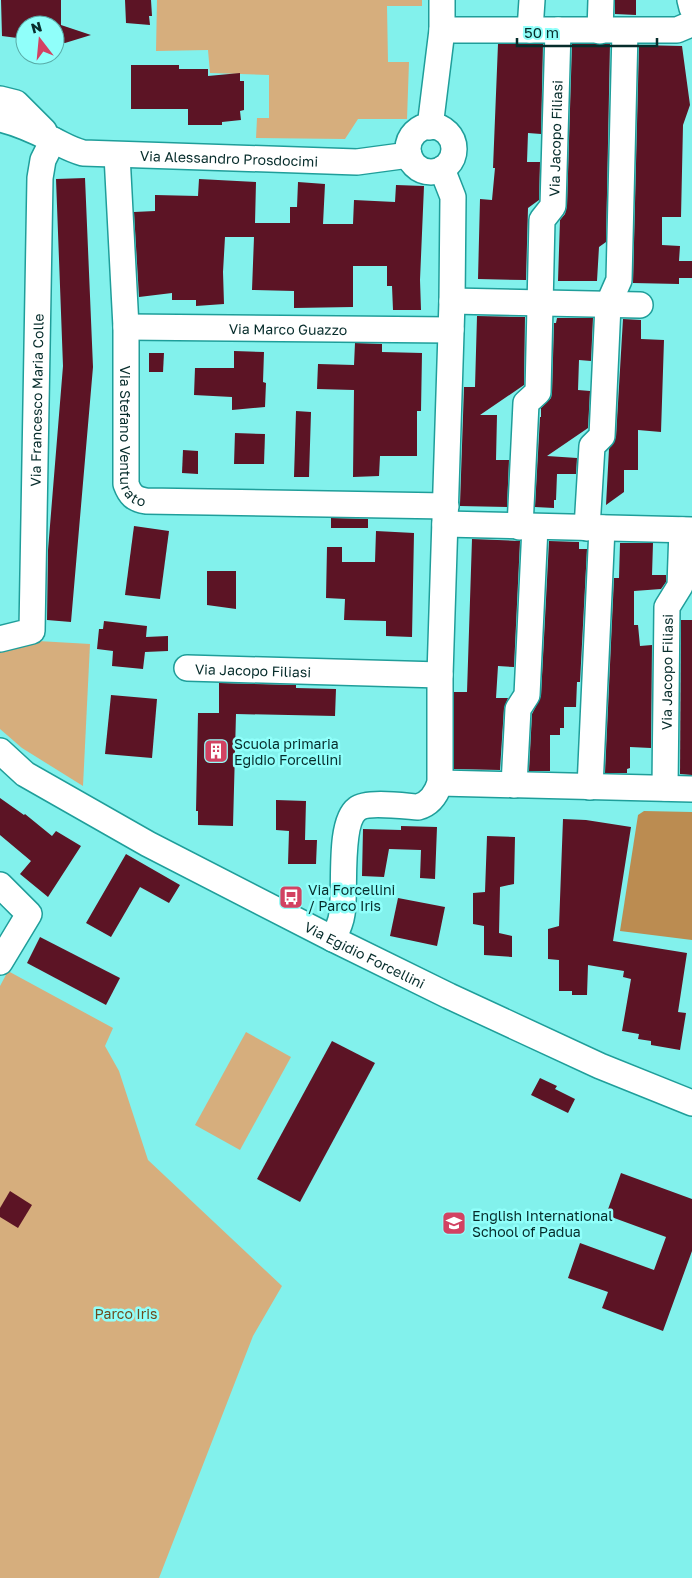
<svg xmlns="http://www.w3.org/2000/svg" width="692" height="1578" font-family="'Golos Text',sans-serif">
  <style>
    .green { fill: #d6ae7d }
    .forest { fill: #bb8c51 }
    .building { fill: #5c1425 }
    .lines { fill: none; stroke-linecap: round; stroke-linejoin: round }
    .minor-casing { stroke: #1f9e9a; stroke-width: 28 }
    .minor { stroke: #fff; stroke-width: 25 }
    .labels { text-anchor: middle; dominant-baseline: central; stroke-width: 5; stroke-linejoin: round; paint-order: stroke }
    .street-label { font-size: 14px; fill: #062c2b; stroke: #90fffa }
    .poi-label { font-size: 14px; fill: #062c2b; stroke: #90fffa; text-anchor: start }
    .park-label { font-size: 14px; fill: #6d4b1e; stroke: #90fffa }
  </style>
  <rect width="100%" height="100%" fill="#82f1ec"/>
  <g class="green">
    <path d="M157 0H422V6H387L388 62H409L407 119H358L345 139 256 138 257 118H269V75L210 73 208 50 156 51Z"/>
    <path d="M38 641 90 644 83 786 22 748 0 729V652Z"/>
    <path d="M8 971 113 1028 105 1046 119 1071 148 1160 282 1286 253 1336 159 1578H0V986Z"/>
    <path d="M246 1032 291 1057 240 1150 195 1125Z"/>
  </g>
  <path class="forest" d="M644 811 692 812V940L620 931 638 815Z"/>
  <g class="building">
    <path d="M1 0H61V25L91 35 65 43 55 42V25H25V39L2 36Z"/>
    <path d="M125 0H151L152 16H149L150 25 126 23Z"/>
    <path d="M615 0H636V15L615 14Z"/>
    <path d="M498 44H543L541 134 528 133 527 162H540L539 200 528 208 526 280 478 279 480 199 492 200 495 168H493Z"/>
    <path d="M572 44H610L606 242 599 247 597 281H558L560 220 565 214 567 206Z"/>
    <path d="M639 45 682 46 690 105 683 125 681 217H662V245L680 246 679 261H692V278H679V284L633 283Z"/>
    <path d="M131 65H179V69H208V76L240 73V81H244V110L240 111 241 120 222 122V125H188V109H131Z"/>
    <path d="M85 178 93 367 71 622 47 620 48 550 63 366 56 179Z"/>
    <path d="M199 179 256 182 255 223H290V207H297L298 182 325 184 323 224H353L354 200 395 202 396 185 424 186 420 280 421 310H393L392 286H387V266H353V307L294 308V291L252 290 254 237H225L223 272 224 304 196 306V300H172V293L139 297 134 212 155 211V195L198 196Z"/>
    <path d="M477 316 525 317 524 385 480 415H497L496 460H509L507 507 460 506V504L464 387H475Z"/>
    <path d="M557 318H593L591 361 579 360 578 390 590 391 588 428 547 456 577 458 576 474H557L556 500H554V508L535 507 540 417H541V408L551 398 552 393 554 323H556Z"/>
    <path d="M623 319 641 320V339L664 340 661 432 638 430V470H624V492L606 505 609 449 616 437Z"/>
    <path d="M355 343 382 344V352L422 353 421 411H417V456H380L379 476 353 477 354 390 317 389 318 364 354 365Z"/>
    <path d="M234 351 264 352 263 382 266 383 265 407 232 410V397L194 395 195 368H234Z"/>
    <path d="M149 353H164L163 372H149Z"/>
    <path d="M296 411 311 412 309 477H294Z"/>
    <path d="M235 433 265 434 264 464H234Z"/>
    <path d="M183 450 198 451V474L182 473Z"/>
    <path d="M331 518 368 519V528H331Z"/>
    <path d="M134 526 169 531 160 599 125 595Z"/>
    <path d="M376 531 414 533 412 637 386 636V621L344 620 345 599 326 598 327 547H342V562H375Z"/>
    <path d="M472 539 520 541 514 667 498 666 496 698H508L504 708 500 770 454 769V692H467Z"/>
    <path d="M549 541 579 542V549H587L580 682H577L576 707H564V728H560V735H550V771H529L532 714 541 696Z"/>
    <path d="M620 543H653L652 575H666V582L661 589 634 591V625H638L640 646 652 645 651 748 630 747V768L627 769V773H605L614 578H619Z"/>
    <path d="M207 571H236V609L207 605Z"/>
    <path d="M681 620H692V775L680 774Z"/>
    <path d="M104 621 147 626 146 637 168 636V651L145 652 143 669 112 666 113 651 97 649 99 629H103Z"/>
    <path d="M219 683 296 685V688L336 689 335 716 236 714 233 826 198 825V811H196L198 713H219Z"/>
    <path d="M111 695 157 699 152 758 105 754Z"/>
    <path d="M0 798 24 815 25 814 52 836 56 831 81 846 48 897 20 874 31 861 0 835Z"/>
    <path d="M276 800 306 801 305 840H317L316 864H288L289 831 276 830Z"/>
    <path d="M563 819 586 820 631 827 613 941 687 953 678 1012 686 1013 680 1050 651 1045V1041L638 1039 639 1034 622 1031 631 979 623 977 624 971 588 965 587 995H572V991H559V960L548 959V929L559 926Z"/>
    <path d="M401 826 437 827 435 879 420 878 421 850 389 849 384 877 362 876 363 829 401 830Z"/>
    <path d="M487 836 515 837 514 884 500 887 499 933 512 936V957L484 955V926L473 924V893L485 892Z"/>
    <path d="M126 854 180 885 169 903 140 887 111 937 86 923Z"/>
    <path d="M398 898 445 907 437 946 390 936Z"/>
    <path d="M40 937 120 978 106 1005 27 963Z"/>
    <path d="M332 1041 375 1063 300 1202 257 1179Z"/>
    <path d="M540 1078 557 1086 555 1089 575 1099 568 1113 531 1095Z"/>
    <path d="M621 1173 692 1199V1251L663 1331 602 1308 608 1292 568 1278 580 1243 654 1270 666 1237 606 1215Z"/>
    <path d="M10 1191 32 1205 18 1228 0 1217V1208Z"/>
  </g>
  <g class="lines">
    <g class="minor-casing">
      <g id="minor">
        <path d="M690 0 692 8"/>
        <path d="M442 30H677L691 24"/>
        <path d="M530 30 532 0"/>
        <path d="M600 31 601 0"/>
        <path d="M0 99 16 103 44 131"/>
        <path id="s1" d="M0 119C18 123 35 131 51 139 64 145 69 149 83 153L357 162 409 155"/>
        <circle cx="431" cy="149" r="23"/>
        <path d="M430 127 442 30V0"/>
        <path id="s2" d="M117 155 126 327V484C130 495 134 499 146 501L446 506"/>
        <path d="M452 301 640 305"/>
        <path id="s3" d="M126 327 451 330"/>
        <path d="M445 524 692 530"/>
        <path id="s4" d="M520 527 526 403 538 392 542 220 553 206 558 30"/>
        <path d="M587 528 592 446 602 436 608 305 619 280 625 31"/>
        <path id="s5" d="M0 639 32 631 40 178 43 160 53 140"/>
        <path id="s6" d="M187 668 440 675"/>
        <path id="s7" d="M0 751 25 774 148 844 333 939 449 996 600 1066 692 1103"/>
        <path d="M440 783 692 789"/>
        <path d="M514 785 518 709 527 695 535 527"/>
        <path d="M590 787 602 528"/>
        <path id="s8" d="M665 788 667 607 680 586 682 530"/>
        <path d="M0 885 29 914 0 962"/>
        <path d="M333 939C337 931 341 922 342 914 346 890 338 823 357 809 367 801 404 806 418 807 430 804 436 795 440 783V675L452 301 453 197 442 169"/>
      </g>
    </g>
    <use href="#minor" class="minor"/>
  </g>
  <defs>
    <g id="building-square" transform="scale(1.25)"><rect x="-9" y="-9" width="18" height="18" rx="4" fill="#d24262" stroke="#90fffa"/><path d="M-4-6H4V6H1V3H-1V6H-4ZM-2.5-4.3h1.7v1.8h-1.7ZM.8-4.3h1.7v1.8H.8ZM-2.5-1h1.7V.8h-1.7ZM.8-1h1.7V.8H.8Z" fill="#fff"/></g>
    <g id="bus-square" transform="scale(1.25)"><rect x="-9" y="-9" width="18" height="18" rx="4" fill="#d24262" stroke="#90fffa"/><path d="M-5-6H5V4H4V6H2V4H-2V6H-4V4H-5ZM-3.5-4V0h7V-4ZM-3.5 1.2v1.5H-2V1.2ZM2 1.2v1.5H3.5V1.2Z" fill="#fff"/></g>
    <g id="school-square" transform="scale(1.25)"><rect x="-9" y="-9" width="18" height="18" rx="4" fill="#d24262" stroke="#90fffa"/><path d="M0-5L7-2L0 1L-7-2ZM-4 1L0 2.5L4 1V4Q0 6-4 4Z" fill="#fff"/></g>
  </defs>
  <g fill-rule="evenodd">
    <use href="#building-square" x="216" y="751"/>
    <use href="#bus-square" x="291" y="897"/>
    <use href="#school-square" x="454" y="1223"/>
  </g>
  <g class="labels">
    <g class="street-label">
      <text stroke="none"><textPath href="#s4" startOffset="398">Via Jacopo Filiasi</textPath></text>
      <text stroke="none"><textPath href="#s1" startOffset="236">Via Alessandro Prosdocimi</textPath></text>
      <text stroke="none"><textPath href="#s3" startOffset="162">Via Marco Guazzo</textPath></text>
      <text stroke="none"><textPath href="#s5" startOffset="264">Via Francesco Maria Colle</textPath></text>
      <text stroke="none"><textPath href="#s2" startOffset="284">Via Stefano Venturato</textPath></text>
      <text stroke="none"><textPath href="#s6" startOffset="66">Via Jacopo Filiasi</textPath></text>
      <text stroke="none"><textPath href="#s8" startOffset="116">Via Jacopo Filiasi</textPath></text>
      <text stroke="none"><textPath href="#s7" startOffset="419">Via Egidio Forcellini</textPath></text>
    </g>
    <g class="poi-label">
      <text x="234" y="743">Scuola primaria<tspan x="234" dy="16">Egidio Forcellini</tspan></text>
      <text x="308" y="889">Via Forcellini<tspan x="308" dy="16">/ Parco Iris</tspan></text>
      <text x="472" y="1215">English International<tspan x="472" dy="16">School of Padua</tspan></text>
    </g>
    <g class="park-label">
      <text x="126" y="1313">Parco Iris</text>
    </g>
  </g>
  <g transform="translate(40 40) rotate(344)"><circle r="24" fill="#90fffa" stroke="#59aba7"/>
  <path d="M0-4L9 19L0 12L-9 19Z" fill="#d24262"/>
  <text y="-8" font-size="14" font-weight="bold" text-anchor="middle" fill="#062c2b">N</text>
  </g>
  <path d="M517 38v8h140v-8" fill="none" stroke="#062c2b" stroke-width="2.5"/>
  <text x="524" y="38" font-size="15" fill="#062c2b" stroke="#90fffa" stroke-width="4" paint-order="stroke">50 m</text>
</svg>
